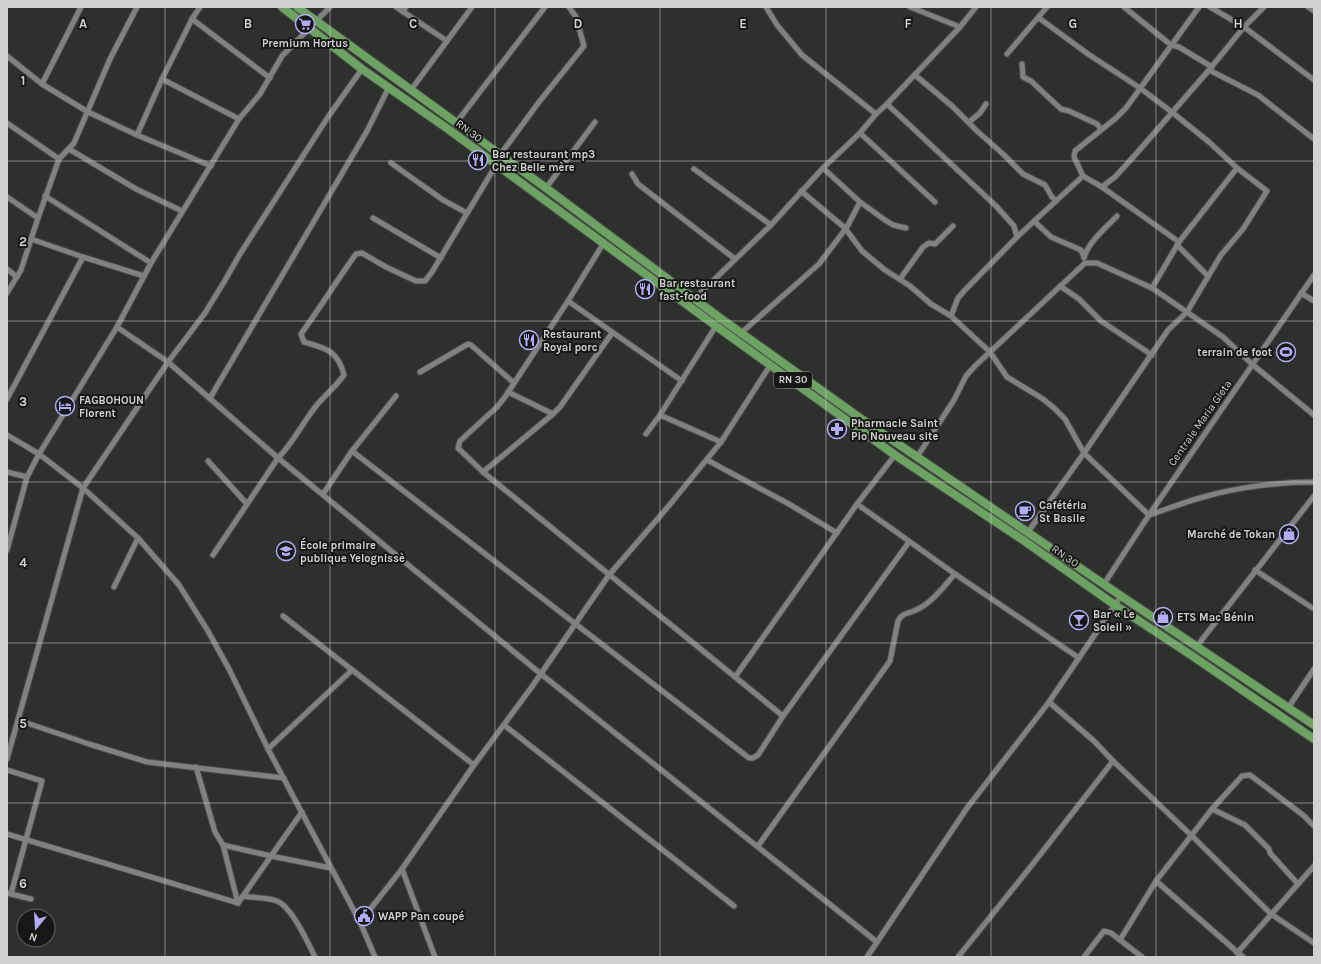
<svg xmlns="http://www.w3.org/2000/svg" width="1321" height="964" font-family="Karla,sans-serif">
  <style>
    .lines { fill: none; stroke-linecap: round; stroke-linejoin: round }
    .minor-casing { stroke: #4a4c49; stroke-width: 7 }
    .primary-casing { stroke: #4a4c49; stroke-width: 10 }
    .minor { stroke: #7f827e; stroke-width: 5 }
    .primary { stroke: #6ca362; stroke-width: 8 }
    .grid { fill: none; stroke: #d1d2d0; stroke-width: 1; stroke-opacity: 0.55 }
    .labels { text-anchor: middle; dominant-baseline: central; stroke-width: 4; stroke-linejoin: round; paint-order: stroke }
    .shield { fill: #171816; stroke: #999a98; stroke-width: 1 }
    .shield-label { font-size: 10px; font-weight: bold; fill: #d1d2d0 }
    .poi-label { font-size: 11px; font-weight: bold; fill: #d1d2d0; stroke: #171816; text-anchor: start }
    .street-label { font-size: 11px; fill: #d1d2d0; stroke: #171816 }
    .grid-label { font-size: 13px; text-anchor: middle; font-weight: bold; fill: #d1d2d0; stroke: #171816; stroke-width: 4; stroke-linejoin: round; paint-order: stroke }
  </style>
  <rect width="100%" height="100%" fill="#2e302d"/>
  <g class="lines">
    <g class="minor-casing">
      <g id="minor">
        <path d="M396 7 447 41"/>
        <path d="M766 7 777 25 802 55 876 114"/>
        <path d="M910 7 960 27"/>
        <path d="M1124 7 1171 45 1179 47 1212 67"/>
        <path d="M1210 7 1244 27 1314 80"/>
        <path d="M1308 7 1314 11"/>
        <path d="M403 12 406 7"/>
        <path d="M192 19 270 78"/>
        <path d="M1007 54 1047 7"/>
        <path d="M7 56 42 84 88 112 137 135 211 166"/>
        <path d="M1022 64 1023 77 1031 81 1061 109 1069 111 1097 124 1101 129"/>
        <path d="M1209 70 1258 95 1314 139"/>
        <path d="M915 75 952 106 977 131 1003 154 1023 174 1045 185 1052 197 1056 201"/>
        <path d="M162 79 239 119"/>
        <path d="M42 84 81 7"/>
        <path d="M411 90 472 7"/>
        <path d="M887 104 996 206 1014 226 1017 237"/>
        <path d="M969 122 980 113 986 104"/>
        <path d="M7 123 59 159"/>
        <path d="M456 123 545 7"/>
        <path d="M860 133 935 202"/>
        <path d="M137 135 162 79 192 19 200 7"/>
        <path d="M69 149 136 189 182 211"/>
        <path d="M500 155 539 102 584 46 576 17 569 7"/>
        <path d="M391 163 443 200 467 213"/>
        <path d="M823 168 860 202 885 220 893 225 906 228"/>
        <path d="M694 169 771 225"/>
        <path d="M632 174 638 184 735 259"/>
        <path d="M1102 187 1115 177 1136 154 1209 70 1244 27 1264 7"/>
        <path d="M546 188 595 122"/>
        <path d="M801 191 845 228 862 251 885 270 910 286 931 304 951 316 990 352 1007 377 1043 399 1054 408 1065 419 1084 453 1149 515C1168 509 1187 501 1207 496 1239 487 1281 482 1314 482"/>
        <path d="M45 196 151 263"/>
        <path d="M7 197 38 218"/>
        <path d="M373 218 441 258"/>
        <path d="M1034 221 1051 237 1081 250 1084 257"/>
        <path d="M31 239 83 257 144 276"/>
        <path d="M1179 242 1102 187 1083 176 1074 157 1075 151 1116 118 1126 108 1199 7"/>
        <path d="M603 244 568 301 505 397 497 407 460 441 458 448 483 472 783 716"/>
        <path d="M1177 245 1208 276"/>
        <path d="M1084 258C1088 242 1106 228 1117 216"/>
        <path d="M7 269 17 277"/>
        <path d="M900 279 923 247 929 243 935 244 953 226"/>
        <path d="M1060 286 1079 299 1101 321 1152 355"/>
        <path d="M1152 288 1179 242 1237 168"/>
        <path d="M7 293 21 270 38 218 59 159 74 143 110 59 137 7"/>
        <path d="M1301 293 1314 301"/>
        <path d="M695 298 771 225 823 168 860 133 876 114 887 104 960 27 976 7"/>
        <path d="M568 301 682 381"/>
        <path d="M951 316 958 298 965 290 1017 237 1083 176"/>
        <path d="M716 326 660 415 721 442"/>
        <path d="M117 327 168 362 278 458 541 674 877 942"/>
        <path d="M741 333 819 264 847 227 860 202"/>
        <path d="M420 372 468 344 471 345 514 383"/>
        <path d="M508 392 553 414"/>
        <path d="M210 398 367 131 389 87"/>
        <path d="M7 399 83 257"/>
        <path d="M646 434 660 415"/>
        <path d="M7 435 39 454 83 488 138 538 179 585 208 631 229 669 268 749 360 922 375 957"/>
        <path d="M352 451 749 758H753L758 755 783 716 909 542"/>
        <path d="M917 457 954 400 966 376 975 366 1085 263H1097L1152 288 1223 337 1253 365 1314 415"/>
        <path d="M707 460 789 504 837 533"/>
        <path d="M208 461 247 504"/>
        <path d="M7 472 27 477"/>
        <path d="M483 472 553 414 560 407 612 333"/>
        <path d="M323 494 352 451 396 396"/>
        <path d="M857 504 955 574 1079 658"/>
        <path d="M1028 532 1084 453 1168 330 1187 312 1221 255 1243 229 1267 191 1237 168 1209 142 1173 113 1140 88 1088 54 1039 18"/>
        <path d="M7 550 27 477 39 454 117 327 151 263 239 119 260 94 282 56 330 7"/>
        <path d="M213 555 278 458C292 444 301 426 313 410 322 397 335 388 344 375 338 351 326 348 304 342L301 334C320 308 337 280 356 254L362 253 386 267 416 281H425L432 272 496 165"/>
        <path d="M1255 570 1314 609"/>
        <path d="M1104 584 1149 515 1314 275"/>
        <path d="M114 587 138 538"/>
        <path d="M283 616 474 765"/>
        <path d="M1197 646 1314 496"/>
        <path d="M735 677 857 504 895 455"/>
        <path d="M1049 702 1094 741 1113 761 1191 835 1271 914 1314 943"/>
        <path d="M1288 708 1314 669"/>
        <path d="M18 720 89 744 147 762 284 778"/>
        <path d="M504 725 734 906"/>
        <path d="M268 749 352 670"/>
        <path d="M7 759 83 488 168 362 205 313 224 282 240 254 328 117 362 69"/>
        <path d="M196 767 215 832 223 845 238 903"/>
        <path d="M7 770 42 781 11 894"/>
        <path d="M1212 809 1245 825 1269 849 1270 853 1298 884"/>
        <path d="M7 834 238 903"/>
        <path d="M223 845 271 856 331 868"/>
        <path d="M758 846 890 661 898 621C903 612 908 614 916 610 932 603 943 587 955 574"/>
        <path d="M402 869 435 957"/>
        <path d="M1156 881 1243 957"/>
        <path d="M7 893 31 899"/>
        <path d="M243 896C253 898 267 897 277 901 292 907 308 943 315 957"/>
        <path d="M238 903 302 812"/>
        <path d="M360 922 402 869 474 765 531 688 609 575 667 508 721 442 771 364"/>
        <path d="M1120 940 1156 881 1212 809 1242 776 1250 775 1258 781 1303 815 1314 826"/>
        <path d="M1237 953 1314 866"/>
        <path d="M867 957 967 808 1049 702 1121 596"/>
        <path d="M958 957 1032 865 1113 761"/>
        <path d="M1084 957 1104 931 1111 933 1142 957"/>
      </g>
    </g>
    <g class="primary-casing">
      <g id="primary">
        <path d="M282 7 362 69 448 129 716 326 895 455 1023 540 1115 605 1191 655 1314 739"/>
        <path d="M297 7 546 188 720 318 860 418 1121 596 1314 725"/>
      </g>
    </g>
    <use href="#minor" class="minor"/>
    <use href="#primary" class="primary"/>
  </g>
  <path class="grid" d="M165 7V957M330 7V957M495 7V957M660 7V957M826 7V957M991 7V957M1156 7V957M7 161H1314M7 321H1314M7 482H1314M7 643H1314M7 803H1314"/>
  <defs>
    <g id="supermarket-ring" transform="scale(1)"><circle r="9.5" fill="#171816" stroke="#b3adf9" stroke-width="1.5"/><path d="M-6-5.5h2.5l.6 2H6L4.5 2H-2.5L-4.4-4H-6ZM-1.5 3.2a1.3 1.3 0 1 0 .1 0ZM3 3.2a1.3 1.3 0 1 0 .1 0Z" fill="#b3adf9"/></g>
    <g id="restaurant-ring" transform="scale(1)"><circle r="9.5" fill="#171816" stroke="#b3adf9" stroke-width="1.5"/><path d="M-5-6h1v4h1v-4h1v4h1v-4h1v5L-1.5 .5V6h-2V.5L-5-1ZM5-6V6H3V1.5H1.5Q1.5-4 5-6Z" fill="#b3adf9"/></g>
    <g id="stadium-ring" transform="scale(1)"><circle r="9.5" fill="#171816" stroke="#b3adf9" stroke-width="1.5"/><path d="M0-5a6.5 5 0 1 0 0 10a6.5 5 0 1 0 0-10ZM-3.5-1.8h7v3.6h-7Z" fill="#b3adf9"/></g>
    <g id="hotel-ring" transform="scale(1)"><circle r="9.5" fill="#171816" stroke="#b3adf9" stroke-width="1.5"/><path d="M-6-4.5h1.5V1H6V5H4.5V3h-9V5H-6ZM-4 0a1.8 1.8 0 1 1 3.6 0ZM.5 0V-2.5h3Q6-2.5 6 0Z" fill="#b3adf9"/></g>
    <g id="pharmacy-ring" transform="scale(1)"><circle r="9.5" fill="#171816" stroke="#b3adf9" stroke-width="1.5"/><path d="M-2-6h4v4h4v4h-4v4h-4v-4h-4v-4h4Z" fill="#b3adf9"/></g>
    <g id="cafe-ring" transform="scale(1)"><circle r="9.5" fill="#171816" stroke="#b3adf9" stroke-width="1.5"/><path d="M-5.5-4.5H6V0H3Q3 3.5 0 3.5H-2.5Q-5.5 3.5-5.5 0ZM3-3.2v2h1.7v-2ZM-6 4.5H4V6H-6Z" fill="#b3adf9"/></g>
    <g id="shop-ring" transform="scale(1)"><circle r="9.5" fill="#171816" stroke="#b3adf9" stroke-width="1.5"/><path d="M-5-2.5h2.3a2.7 3.5 0 0 1 5.4 0H5L5.5 6h-11ZM-1.5-2.5h3a1.5 2.3 0 0 0-3 0Z" fill="#b3adf9"/></g>
    <g id="school-ring" transform="scale(1)"><circle r="9.5" fill="#171816" stroke="#b3adf9" stroke-width="1.5"/><path d="M0-5L7-2L0 1L-7-2ZM-4 1L0 2.5L4 1V4Q0 6-4 4Z" fill="#b3adf9"/></g>
    <g id="bar-ring" transform="scale(1)"><circle r="9.5" fill="#171816" stroke="#b3adf9" stroke-width="1.5"/><path d="M-6-5H6L.8 .8V4.5H3.5V6h-7V4.5H-.8V.8Z" fill="#b3adf9"/></g>
    <g id="civic-ring" transform="scale(1)"><circle r="9.5" fill="#171816" stroke="#b3adf9" stroke-width="1.5"/><path d="M-.6-6.5H3V-4.5H.6V-3L4-1V1h2V6H-6V1h2V-1L-.6-3ZM-1.2 2.5V6h2.4V2.5Z" fill="#b3adf9"/></g>
  </defs>
  <g fill-rule="evenodd">
    <use href="#supermarket-ring" x="305" y="24"/>
    <use href="#restaurant-ring" x="478" y="160"/>
    <use href="#restaurant-ring" x="645" y="289"/>
    <use href="#restaurant-ring" x="529" y="340"/>
    <use href="#stadium-ring" x="1286" y="352"/>
    <use href="#hotel-ring" x="65" y="406"/>
    <use href="#pharmacy-ring" x="837" y="429"/>
    <use href="#cafe-ring" x="1025" y="511"/>
    <use href="#shop-ring" x="1289" y="534"/>
    <use href="#school-ring" x="286" y="551"/>
    <use href="#shop-ring" x="1163" y="617"/>
    <use href="#bar-ring" x="1079" y="620"/>
    <use href="#civic-ring" x="364" y="916"/>
  </g>
  <g class="labels">
    <rect class="shield" x="774" y="372" width="38" height="16" rx="3"/>
    <g class="shield-label">
      <text x="793" y="380">RN 30</text>
    </g>
    <g class="poi-label">
      <text x="305" y="43" text-anchor="middle">Premium Hortus</text>
      <text x="492" y="154">Bar restaurant mp3<tspan x="492" dy="13">Chez Belle mère</tspan></text>
      <text x="659" y="283">Bar restaurant<tspan x="659" dy="13">fast-food</tspan></text>
      <text x="543" y="334">Restaurant<tspan x="543" dy="13">Royal porc</tspan></text>
      <text x="1272" y="352" text-anchor="end">terrain de foot</text>
      <text x="79" y="400">FAGBOHOUN<tspan x="79" dy="13">Florent</tspan></text>
      <text x="851" y="423">Pharmacie Saint<tspan x="851" dy="13">Pio Nouveau site</tspan></text>
      <text x="1039" y="505">Cafétéria<tspan x="1039" dy="13">St Basile</tspan></text>
      <text x="1275" y="534" text-anchor="end">Marché de Tokan</text>
      <text x="300" y="545">École primaire<tspan x="300" dy="13">publique Yelognissè</tspan></text>
      <text x="1093" y="614">Bar « Le<tspan x="1093" dy="13">Soleil »</tspan></text>
      <text x="1177" y="617">ETS Mac Bénin</text>
      <text x="378" y="916">WAPP Pan coupé</text>
    </g>
    <g class="street-label">
      <text transform="translate(469 131) rotate(37)">RN 30</text>
      <text transform="translate(1200 423) rotate(-55)">Centrale Maria Gleta</text>
      <text transform="translate(1065 556) rotate(35)">RN 30</text>
    </g>
  </g>
  <g class="grid-label">
    <text x="83" y="28">A</text>
    <text x="248" y="28">B</text>
    <text x="413" y="28">C</text>
    <text x="578" y="28">D</text>
    <text x="743" y="28">E</text>
    <text x="908" y="28">F</text>
    <text x="1073" y="28">G</text>
    <text x="1238" y="28">H</text>
    <text x="23" y="85">1</text>
    <text x="23" y="246">2</text>
    <text x="23" y="406">3</text>
    <text x="23" y="567">4</text>
    <text x="23" y="728">5</text>
    <text x="23" y="888">6</text>
  </g>
  <rect width="1321" height="964" fill="none" stroke="#d1d2d0" stroke-width="16"/>
  <g transform="translate(36 928) rotate(198)"><circle r="19" fill="#171816" stroke="#616260"/>
  <path d="M0-3L7 15L0 10L-7 15Z" fill="#b3adf9"/>
  <text y="-6" font-size="11" font-weight="bold" text-anchor="middle" fill="#d1d2d0">N</text>
  </g>
</svg>
